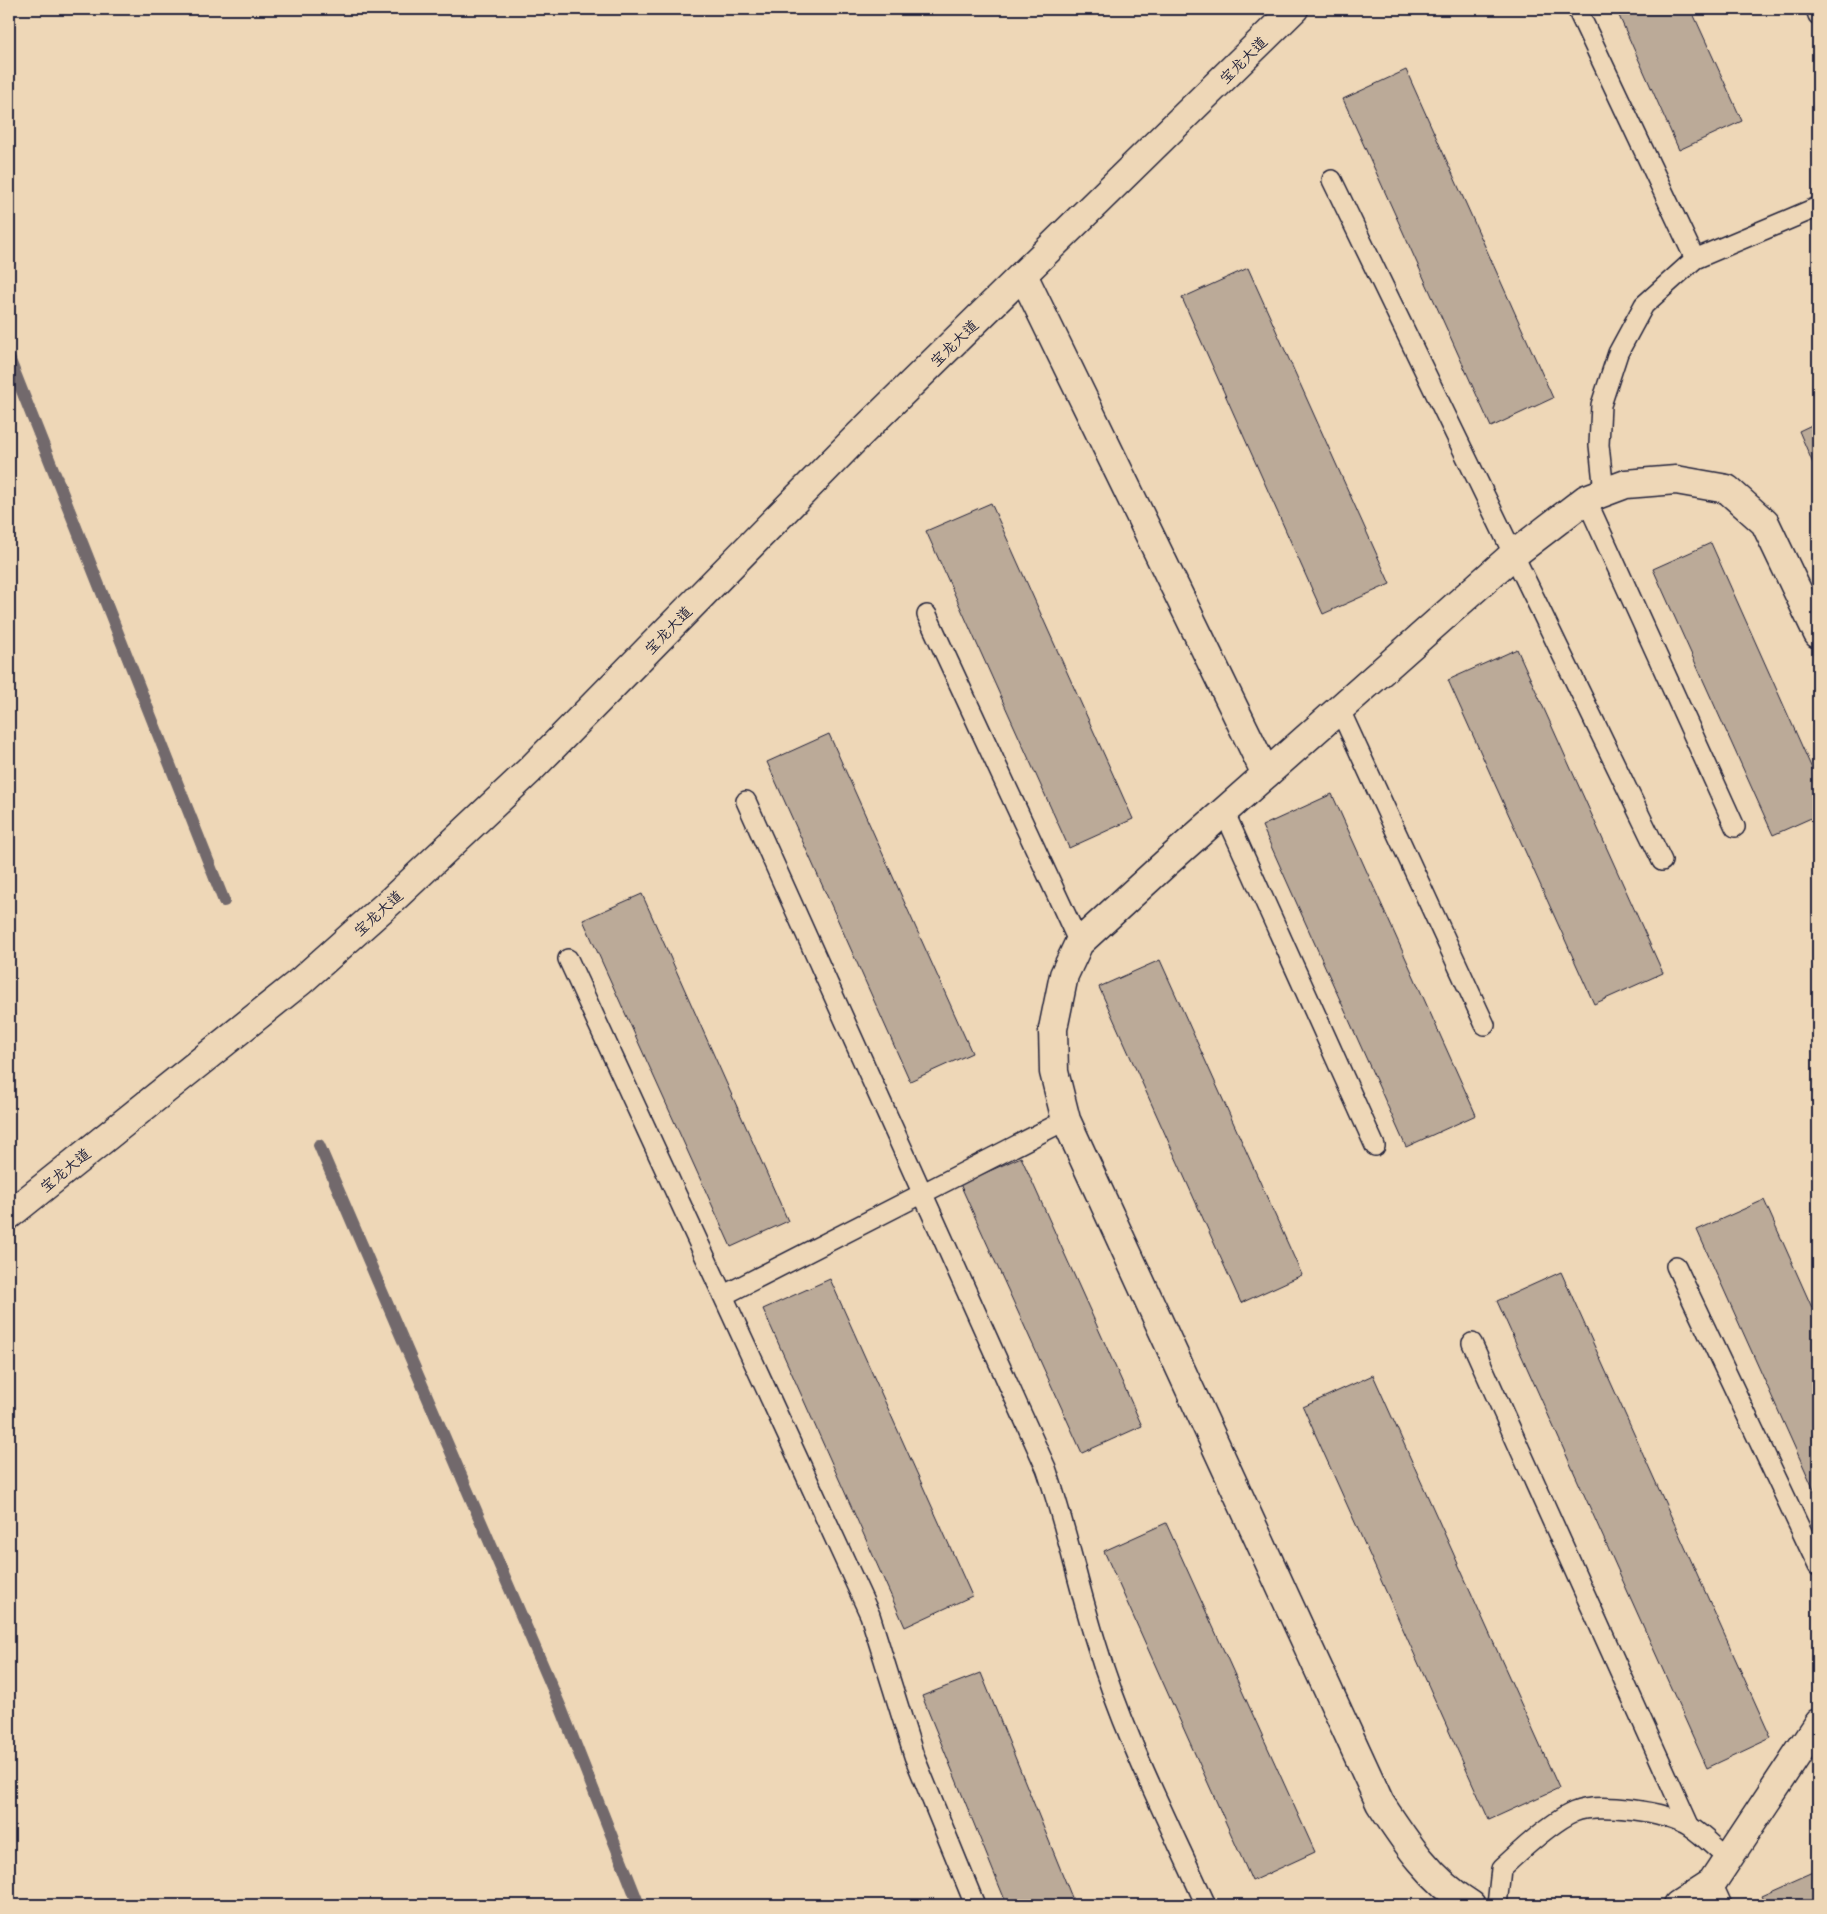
<svg xmlns="http://www.w3.org/2000/svg" width="1827" height="1914" font-family="'Patrick Hand','LXGW WenKai TC',sans-serif">
  <style>
    .lines { fill: none; stroke-linecap: round; stroke-linejoin: round }
    .stream { stroke: #72696c; stroke-width: 12 }
    .building { fill: #bbaa98; stroke: #22223b }
    .lane-casing { stroke: #22223b; stroke-width: 22 }
    .street-casing { stroke: #22223b; stroke-width: 31 }
    .secondary-casing { stroke: #22223b; stroke-width: 31 }
    .lane { stroke: #eed7b7; stroke-width: 19 }
    .street { stroke: #eed7b7; stroke-width: 28 }
    .secondary { stroke: #eed7b7; stroke-width: 28 }
    .labels { text-anchor: middle; dominant-baseline: central; stroke-width: 4; stroke-linejoin: round; paint-order: stroke }
    .street-label { font-size: 15px; fill: #22223b; stroke: #eed7b7 }
  </style>
  <rect width="100%" height="100%" fill="#eed7b7"/>
  <filter id="ink" filterUnits="userSpaceOnUse"><feTurbulence type="fractalNoise" baseFrequency=".02" numOctaves="2"/><feDisplacementMap in="SourceGraphic" scale="10" xChannelSelector="R" yChannelSelector="G"/><feConvolveMatrix kernelMatrix="1 2 1 2 8 2 1 2 1" color-interpolation-filters="sRGB"/></filter>
  <g filter="url(#ink)">
    <g class="lines">
      <g class="stream">
        <path d="M9 358 224 901"/>
        <path d="M319 1145 561 1708 639 1905"/>
      </g>
    </g>
    <g class="building">
      <path d="M1616 9H1691L1742 121 1679 150Z"/>
      <path d="M1406 70 1553 398 1491 427 1343 99Z"/>
      <path d="M1248 268 1390 584 1323 614 1182 298Z"/>
      <path d="M1818 422V475L1799 431Z"/>
      <path d="M991 503 1133 819 1069 848 926 531Z"/>
      <path d="M1711 543 1818 782V815L1773 835 1653 569Z"/>
      <path d="M1517 649 1663 973 1594 1004 1448 680Z"/>
      <path d="M829 734 972 1053 910 1081 767 762Z"/>
      <path d="M1332 794 1476 1115 1406 1147 1262 826Z"/>
      <path d="M642 894 788 1221 731 1247 583 920Z"/>
      <path d="M1160 960 1302 1275 1241 1303 1099 987Z"/>
      <path d="M1021 1157 1142 1426 1082 1453 960 1184Z"/>
      <path d="M1764 1200 1818 1321V1499L1697 1230Z"/>
      <path d="M1561 1272 1771 1738 1707 1768 1497 1301Z"/>
      <path d="M830 1279 972 1596 905 1627 763 1309Z"/>
      <path d="M1373 1375 1559 1788 1489 1820 1303 1407Z"/>
      <path d="M1166 1523 1315 1852 1252 1881 1104 1551Z"/>
      <path d="M981 1673 1075 1905H1007L922 1696Z"/>
      <path d="M1818 1870V1905H1767L1762 1895Z"/>
    </g>
    <g class="lines">
      <g class="lane-casing">
        <g id="lane">
          <path d="M1577 9 1695 259"/>
          <path d="M1816 9 1818 15"/>
          <path d="M1332 180 1662 861"/>
          <path d="M1604 492 1599 445 1601 405 1618 353 1644 305 1695 259 1818 207"/>
          <path d="M1586 499 1735 827"/>
          <path d="M927 615 1079 943"/>
          <path d="M1339 708 1485 1025"/>
          <path d="M746 801 1046 1468C1066 1526 1078 1585 1096 1643 1123 1734 1167 1819 1206 1905"/>
          <path d="M1224 811 1375 1146"/>
          <path d="M568 959 870 1615 914 1756 975 1905"/>
          <path d="M1676 1266 1818 1566"/>
          <path d="M724 1295 1066 1120"/>
          <path d="M1472 1343 1689 1825"/>
          <path d="M1712 1883 1722 1905"/>
          <path d="M1497 1905 1501 1869C1519 1852 1551 1822 1574 1812 1598 1802 1667 1811 1689 1826 1703 1835 1715 1848 1727 1858"/>
        </g>
      </g>
      <g class="street-casing">
        <g id="street">
          <path d="M1023 275 1266 774"/>
          <path d="M1471 1905C1431 1881 1405 1841 1380 1803L1066 1120 1054 1072 1053 1029 1064 975 1079 943 1166 863 1513 555 1586 499 1626 484 1676 480 1727 489 1765 523 1818 634"/>
          <path d="M1678 1905 1712 1883 1818 1723"/>
        </g>
      </g>
      <g class="secondary-casing">
        <path id="secondary" d="M9 1215 301 981 393 899 529 771 855 439 1294 9"/>
      </g>
      <use href="#lane" class="lane"/>
      <use href="#street" class="street"/>
      <use href="#secondary" class="secondary"/>
    </g>
  </g>
  <g class="labels">
    <g class="street-label">
      <text transform="translate(1243 60) rotate(-45)">宝龙大道</text>
      <text transform="translate(954 343) rotate(-44)">宝龙大道</text>
      <text transform="translate(668 630) rotate(-46)">宝龙大道</text>
      <text transform="translate(378 913) rotate(-42)">宝龙大道</text>
      <text transform="translate(65 1170) rotate(-39)">宝龙大道</text>
    </g>
  </g>
  <rect width="1827" height="1914" fill="none" stroke="#eed7b7" stroke-width="30"/>
  <rect x="15" y="15" width="1797" height="1884" fill="none" stroke="#22223b" stroke-width="2" filter="url(#ink)"/>
</svg>
